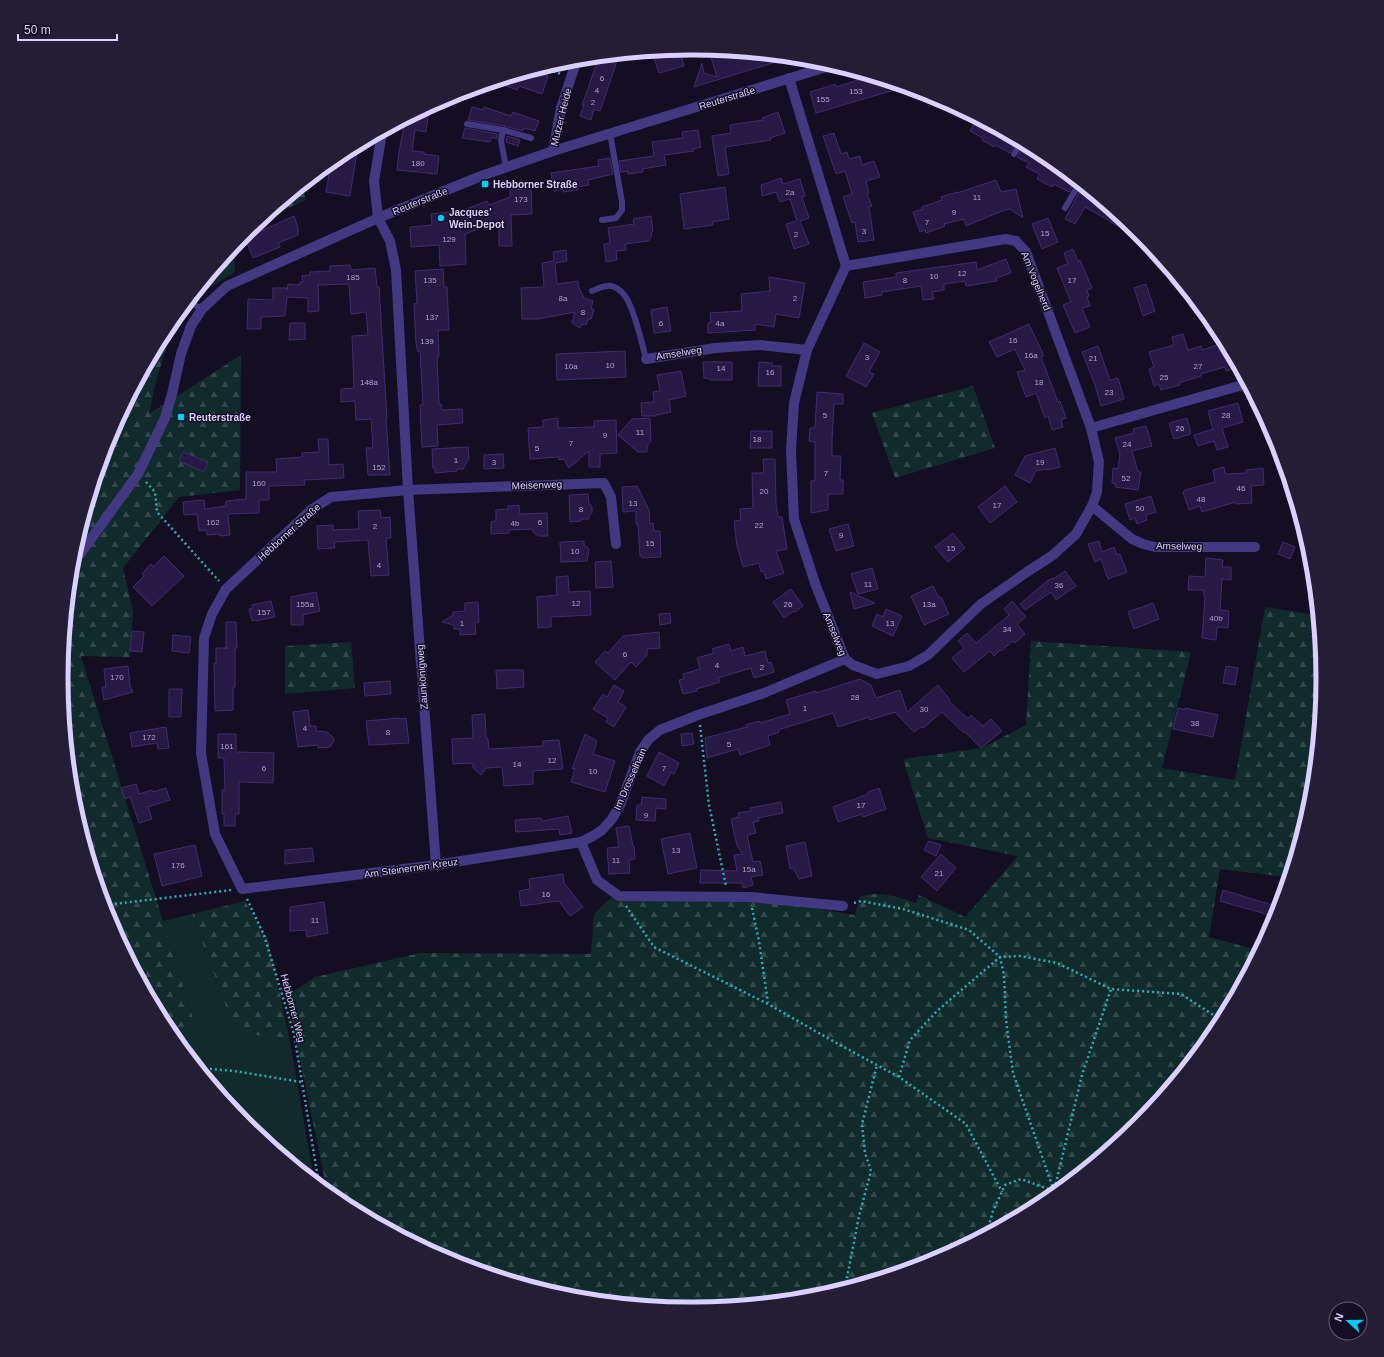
<svg xmlns="http://www.w3.org/2000/svg" width="1384" height="1357" font-family="Arial,sans-serif">
  <style>
    .green { fill: #112b2d }
    .forest { fill: url(#forest-firs) }
    .building { fill: #261a44; stroke: #402c70 }
    .lines { fill: none; stroke-linecap: round; stroke-linejoin: round }
    .path { stroke: #2eb0b5; stroke-width: 2.5; stroke-dasharray: 2 3; stroke-linecap: butt }
    .lane { stroke: #423982; stroke-width: 6 }
    .street { stroke: #423982; stroke-width: 10 }
    .poi-dot { fill: #00cafb; stroke: #140e23; stroke-width: 1.5 }
    .labels { text-anchor: middle; dominant-baseline: central; stroke-width: 3; stroke-linejoin: round; paint-order: stroke }
    .number-label { font-size: 8px; fill: #ada2d0 }
    .street-label { font-size: 10px; fill: #dad0ff; stroke: #140e23 }
    .poi-label { font-size: 10px; font-weight: bold; fill: #dad0ff; stroke: #140e23; text-anchor: start }
    .rim { fill: none; stroke: #dad0ff; stroke-width: 5 }
  </style>
  <defs>
    <pattern id="forest-firs" width="22" height="20" patternUnits="userSpaceOnUse"><rect width="22" height="20" fill="#112b2d"/><path d="M5 1l3.5 6h-7zM16 11l3.5 6h-7z" fill="#33494c"/></pattern>
  </defs>
  <rect width="100%" height="100%" fill="#140e23"/>
  <path class="green" d="M192 914 235 1031 290 1041 314 1180 246 1124 169 1030 196 1028 163 921Z"/>
  <g class="forest">
    <path d="M302 187 306 200 260 221Z"/>
    <path d="M234 247 235 272 208 289H200Z"/>
    <path d="M173 321V325L155 385 149 414 241 355 240 490 179 497 123 568 133 611 130 657 81 656 196 1028 169 1030 109 920 74 801 62 678 74 555 110 437 168 328Z"/>
    <path d="M973 386 995 448 895 478 872 413Z"/>
    <path d="M1265 607 1316 615 1322 679 1310 802 1287 877 1220 869 1209 937 1258 950 1216 1029 1138 1124 1042 1203 933 1261 815 1297 692 1309 569 1297 451 1261 342 1203 327 1191 287 996 315 977 420 953 591 954 594 914 613 896 763 902 795 905 855 915 860 897C878 890 898 897 916 903L919 895 965 917 1018 856 928 838 903 759 982 748 1026 725 1031 641 1191 652 1162 768 1235 780Z"/>
    <path d="M351 642 355 688 285 694V646Z"/>
    <path d="M245 901 268 940 290 1041 235 1031 192 914Z"/>
  </g>
  <g class="building">
    <path d="M678 49H680L684 66 659 73 653 54 666 51Z"/>
    <path d="M712 50 731 52 732 56 742 53 789 58 694 87 702 63 704 73 717 77 711 57 714 56Z"/>
    <path d="M619 55 600 111 594 109 591 120 580 116 584 105H582L599 57Z"/>
    <path d="M533 71 548 76 542 94 519 86 517 90 496 82Z"/>
    <path d="M871 77 904 87 816 113 810 92 830 86 835 84 836 87 864 78 865 79Z"/>
    <path d="M472 107 483 110 484 107 511 116 513 112 539 121 535 131 524 128 523 131 504 126 468 120Z"/>
    <path d="M429 108 426 132 415 130 412 151 424 152V154L439 156 437 174 397 170 399 152 405 121Z"/>
    <path d="M778 112 785 133 770 138 771 140 725 147 729 174 718 176 712 136 731 133 730 125 763 120 762 118Z"/>
    <path d="M977 119 1017 141 1010 153 995 145 994 147 982 140 983 138 970 131Z"/>
    <path d="M465 128 498 134 497 139 492 137 490 142 462 138Z"/>
    <path d="M698 130 701 147 693 149 694 151 664 155 666 165 642 169 643 172 628 174V171L621 172 619 161 654 156 652 142 683 138 682 132Z"/>
    <path d="M834 133 841 154 847 152 849 159 860 156 862 165 874 161 880 177 866 181 869 193 867 194 872 206 869 207 874 240 858 242 855 222 852 223 843 197 852 194 845 171 836 174 823 136Z"/>
    <path d="M507 136 520 140 518 146 506 142Z"/>
    <path d="M358 145 350 196 326 192 331 163 342 154Z"/>
    <path d="M1025 145 1042 154 1075 181 1069 192 1054 184 1052 187 1037 179 1039 174 1026 167 1029 163 1017 157Z"/>
    <path d="M610 158 613 174 588 180 589 185 578 187V190L563 192V189L554 191 551 173 599 166 598 160Z"/>
    <path d="M781 178 783 184 800 179 805 196 802 197 809 218 800 221 809 244 794 249 786 224 797 221 790 199 780 202 776 192 762 196 761 185Z"/>
    <path d="M996 180 1001 192 1016 189 1023 218 1010 209 1002 211 966 226 964 219 944 224 945 226 926 233 925 230 920 232 913 212 923 209 922 207 942 200 941 197 957 192V193Z"/>
    <path d="M725 187 729 219 712 222 713 225 684 229 680 194Z"/>
    <path d="M1082 187 1131 227 1128 232 1085 207 1075 224 1065 219Z"/>
    <path d="M531 189 532 214 511 215 512 246H499V221L465 234 466 264 440 266 439 245 411 247 410 227 432 225 431 214 461 211 487 201 489 205 510 197V190Z"/>
    <path d="M294 216 298 228V235L278 243 280 247 253 258 246 241 252 239 250 236Z"/>
    <path d="M651 216 653 231 651 233 652 236 648 241 625 244 626 250 616 251 617 260 606 262 604 244 610 243 608 228 634 224 633 219Z"/>
    <path d="M1048 218 1058 242 1042 249 1032 224Z"/>
    <path d="M1073 249 1078 261 1080 260 1092 288 1087 290 1089 296 1087 297 1090 306 1082 308 1090 327 1075 333 1063 305 1071 302 1057 268 1068 264 1064 253Z"/>
    <path d="M566 250 567 261 555 263 557 284 578 281 579 288 584 298 593 301 591 309H594L591 319H588L586 325 582 324 580 328 572 323 575 312 538 319H522L521 288 544 287 542 263 554 261 553 252Z"/>
    <path d="M1006 259 1011 273 996 278 997 281 966 286 965 281 944 284V290L932 292 934 299 923 300 921 286 882 292V295L865 298V297L863 282 896 277V273L976 262 977 270Z"/>
    <path d="M350 265 351 270 375 268 377 287H379L387 418H386L390 475H368L366 448H373L371 419 356 420 355 401 341 402V389L354 388 352 336 368 335 366 312 351 314 349 284 318 285 319 311 308 312V298L287 297 285 316 261 317V329H247L248 299 273 300V288H288L287 290 288 284 300 285V282H303L302 276 310 275V272L330 271V266Z"/>
    <path d="M443 269 444 287H447L449 330H438L439 356 437 357 439 404H441L442 410 462 409 463 423 437 425 438 446 422 447 420 405H423L420 351 418 352 416 344 414 304 417 303 415 271Z"/>
    <path d="M769 277 805 283 799 318 776 314 774 327 755 324V330L708 333V323L711 322 710 313 742 311 741 294 770 291Z"/>
    <path d="M1146 284 1155 311 1143 316 1134 288Z"/>
    <path d="M667 307 671 331 654 333 651 310Z"/>
    <path d="M290 323H305V339L289 340Z"/>
    <path d="M1029 324 1044 356 1041 357 1058 402 1060 401 1066 418 1061 420 1063 427 1052 430 1048 416 1045 418 1036 393 1026 397 1017 372 1025 370 1015 349 997 357 989 342Z"/>
    <path d="M1183 334 1188 350 1201 346 1202 350 1224 343 1237 367 1226 371 1225 367 1201 374V376L1179 383 1180 385 1161 390 1159 384 1154 386 1149 369 1154 367 1149 352 1174 345 1172 337Z"/>
    <path d="M864 343 880 352 869 372 874 374 866 387 846 376Z"/>
    <path d="M1098 346 1110 380 1118 378 1124 399 1101 406 1095 385 1082 352Z"/>
    <path d="M625 351 626 377 557 380 556 354Z"/>
    <path d="M703 362H732V380H710V379L704 378Z"/>
    <path d="M759 362 772 363V366H781V386H758Z"/>
    <path d="M681 371 686 396 669 400 671 412 656 415V416H642L641 403 654 402 653 392 660 391 657 375Z"/>
    <path d="M817 392 843 394V404H834L832 441V456H841L840 480H843V494H828V510L811 513V481H815V442L809 441 810 428H815Z"/>
    <path d="M1238 403 1243 422 1222 428 1228 447 1217 450 1214 441 1198 446 1194 435 1213 429 1208 411Z"/>
    <path d="M558 418V428L594 427V421L616 420 617 453 600 454V467H589V451L569 468 564 459 559 460V457L530 459 528 428 543 427V420Z"/>
    <path d="M650 418 651 441 647 446V452H638L618 435 632 419Z"/>
    <path d="M1187 418 1191 434 1174 439 1169 423Z"/>
    <path d="M1146 426 1152 446 1132 451 1138 472H1141L1138 490 1115 487 1116 484 1112 483 1113 468 1118 469 1120 454 1115 438 1134 433 1133 429Z"/>
    <path d="M751 431H772V448H750Z"/>
    <path d="M318 439H328L329 465 343 464 344 478 304 480 305 485 269 486V500H259V513L228 514 230 535 220 536 219 534 207 535 206 530 199 531 197 514 184 515 183 502 204 500 205 509 226 506V501L246 499V472H277L276 459 302 457V453L319 452Z"/>
    <path d="M468 447 469 459 463 469H457V471L435 473V468H433L432 449Z"/>
    <path d="M1055 448 1060 467 1047 470 1045 469 1036 471 1030 483 1015 475 1025 456Z"/>
    <path d="M183 452 208 462 204 472 179 461Z"/>
    <path d="M503 454 504 468 484 469V455Z"/>
    <path d="M763 459H775L776 504 778 517H782L787 549 776 551 784 573 766 579 764 571 761 572 759 563 743 567 737 546 734 521 741 520 740 509 753 508 752 473H764Z"/>
    <path d="M1224 467 1225 474 1246 473V470L1263 468 1264 485 1251 486 1252 503 1236 504V502L1202 512 1200 506 1189 510 1183 492 1185 490 1215 482 1213 470Z"/>
    <path d="M637 486 649 510 650 524 653 523 654 531H660L661 557 642 558V556H640L638 524H636V511L623 512 622 487Z"/>
    <path d="M1005 486 1017 502 990 523 978 507Z"/>
    <path d="M588 494 589 504 592 506V513L589 515V519H581V521L570 522 569 495Z"/>
    <path d="M1151 496 1156 512 1146 515 1147 520 1137 524 1135 518 1130 520 1125 504Z"/>
    <path d="M519 505 520 514 547 513 548 536H539L534 533 532 529 509 530V533L491 534V522L496 521V510L508 509V506Z"/>
    <path d="M380 510 381 518 390 517 391 538H386L389 575 371 576 368 540 334 542 335 548 318 549 317 526 333 525V530L359 529 358 511Z"/>
    <path d="M848 524 854 546 836 551 829 529Z"/>
    <path d="M953 533 965 548 948 562 935 547Z"/>
    <path d="M584 541V545L589 549 587 561 561 562 560 542Z"/>
    <path d="M1099 541 1102 552 1114 547 1117 555 1120 554 1127 572 1108 579 1101 559 1095 562 1088 544Z"/>
    <path d="M1283 542 1295 547 1290 559 1278 554Z"/>
    <path d="M164 556 184 576 152 606 133 587 144 576 142 574 146 569 151 564 153 567Z"/>
    <path d="M1206 558 1223 560 1222 567H1231V580L1222 579 1220 610 1229 611 1228 628 1217 627 1216 640 1202 638 1205 597H1204V590H1188L1189 576 1205 577Z"/>
    <path d="M611 561 613 587 596 588 595 562Z"/>
    <path d="M872 568 878 589 858 594 851 574Z"/>
    <path d="M1065 571 1076 586 1056 600 1051 592 1025 610 1020 604 1047 581 1053 578V579Z"/>
    <path d="M568 576 569 592 590 591 591 615 551 617V627L538 628 537 597 557 595 556 577Z"/>
    <path d="M933 586 939 598 941 597 949 614 924 625 911 596Z"/>
    <path d="M791 589 803 606 795 612 794 611 784 618 773 602Z"/>
    <path d="M316 592 320 611 303 615V625H291V597Z"/>
    <path d="M850 592 875 603 854 609Z"/>
    <path d="M271 601 275 617 256 621V620L252 621 249 609 253 608 252 605Z"/>
    <path d="M1012 601 1026 617 1017 624 1025 634 1015 643 1013 641 1001 651 1000 650 994 656 990 651 964 672 952 658 964 648 958 641 967 633 976 643 1009 615 1004 609Z"/>
    <path d="M478 602 479 622 475 623 476 634 460 635V629H454V625L442 622 453 615V612L465 611V603Z"/>
    <path d="M1153 603 1159 619 1134 629 1128 612Z"/>
    <path d="M886 609 902 616 893 636 872 626 877 614 883 617Z"/>
    <path d="M670 613 671 623 660 625 659 614Z"/>
    <path d="M226 622H236L237 648H235V687H233V710L215 711 214 664 216 663V648H228H226Z"/>
    <path d="M132 631 144 632 142 652 130 651Z"/>
    <path d="M659 632 660 648 647 649V655L636 667 631 662 615 680 595 662 605 651 608 653 623 636Z"/>
    <path d="M173 635 191 637 189 653 172 651Z"/>
    <path d="M729 644 731 651 743 647 745 656 765 651 768 663 771 662 774 672 754 678 751 668 718 678 720 682 696 689 697 691 683 694 679 680 684 679 683 674 700 669 697 658 714 653 712 649Z"/>
    <path d="M128 666 130 686 133 692 104 700 102 687H106L104 669Z"/>
    <path d="M1226 666 1238 668 1235 685 1223 683Z"/>
    <path d="M496 670H523L524 687 497 689Z"/>
    <path d="M860 679 871 685 876 698 900 690 907 712 938 685 950 700 949 701 968 719 971 715 983 726 991 719 1002 731 981 748 965 732 964 733 942 712 923 728 921 727 914 732 895 712 870 720 869 717 838 727 833 713 778 730 779 732 768 736 770 745 740 755 738 749 707 758 705 738 747 727 746 725 759 721 760 723 790 714 786 700 816 691V693Z"/>
    <path d="M390 681 391 694 365 696 364 683Z"/>
    <path d="M614 685 624 691 618 702 626 707 614 727 606 722 608 718 593 709 603 694 607 697Z"/>
    <path d="M169 689H182L181 717H169Z"/>
    <path d="M1178 708 1185 710V708L1218 715 1213 737 1173 729Z"/>
    <path d="M308 710 310 726H316V731L327 732 333 737 334 741 330 747 318 748V745H316L298 747 293 712Z"/>
    <path d="M485 714 486 737 488 739 489 749 543 746V741L559 740 563 769 533 771V784L504 786 502 767 486 768 481 775 473 768V763L453 764 452 739 473 738 472 715Z"/>
    <path d="M399 718V719L406 718 409 743 369 745 366 721Z"/>
    <path d="M166 727 169 748 158 749 157 743 132 747 130 733Z"/>
    <path d="M692 733 694 744 682 746 681 734Z"/>
    <path d="M218 734H236V752L274 753 273 783 239 782V814H235V826H224V814H222V790H225L224 758H218Z"/>
    <path d="M585 734 597 741 593 754 615 761 605 792 571 782 575 768 572 769Z"/>
    <path d="M659 752 679 763 674 774 671 772 664 786 647 776Z"/>
    <path d="M136 784 139 794 152 790 153 792 166 788 170 800 148 807 152 819 139 823 130 797 125 799 121 788Z"/>
    <path d="M879 788 886 809 863 817 862 814 838 822 833 807 868 794V792Z"/>
    <path d="M642 797 666 799V809L656 808 655 821 636 820 637 805H641Z"/>
    <path d="M781 802 783 813 758 818 759 821 753 822 756 833 747 835 753 862 760 861 763 875 751 877 753 885 743 888 742 883H700L701 870 737 871 734 855 743 854 737 846 731 819 739 817 738 813 751 811 750 808Z"/>
    <path d="M568 816 572 833 560 835 559 829 516 832 515 820 541 818 542 821Z"/>
    <path d="M629 826 633 846H634L635 859 629 860 630 873 609 874 607 848 619 847 616 828Z"/>
    <path d="M690 833 697 868 668 874 661 839Z"/>
    <path d="M929 841 941 845 936 856 924 850Z"/>
    <path d="M805 842 812 876 799 879 793 868 790 869 786 846Z"/>
    <path d="M195 845 202 876 162 886 154 854Z"/>
    <path d="M312 848 314 861 285 864V850Z"/>
    <path d="M941 854 956 868 937 891 921 877Z"/>
    <path d="M563 874 564 883 583 907 570 916 559 901 521 906 519 891 530 889 529 879Z"/>
    <path d="M1223 890 1272 905 1269 915 1220 901Z"/>
    <path d="M324 902 328 933 307 937 306 930 290 931V907Z"/>
  </g>
  <g class="lines">
    <g class="path">
      <path d="M544 68 561 74"/>
      <path d="M146 482 155 492 157 512 219 581"/>
      <path d="M700 725 709 805 726 886"/>
      <path d="M247 899 264 935 294 1034 319 1184"/>
      <path d="M854 903 861 901 903 909 969 930 1000 957 1004 975 1006 1020 1013 1073 1054 1191 1056 1192"/>
      <path d="M105 905 232 890"/>
      <path d="M626 906 654 947 768 1004 831 1040 899 1077 966 1124 1002 1192"/>
      <path d="M752 908 759 941 768 1003"/>
      <path d="M200 1068 234 1071 301 1082"/>
      <path d="M899 1077 910 1040 937 1011 1000 957 1020 956 1057 963 1111 989 1181 994 1221 1020"/>
      <path d="M987 1232 993 1211 1005 1185 1021 1179 1054 1191 1082 1075 1111 989"/>
      <path d="M845 1288 859 1216 871 1171 865 1153 862 1124 877 1065"/>
      <path d="M686 1308 687 1306 690 1309"/>
    </g>
    <g class="lane">
      <path d="M467 124 503 130 501 141 506 167"/>
      <path d="M503 130 531 138"/>
      <path d="M1014 154 1021 143"/>
      <path d="M1065 208 1079 184"/>
      <path d="M602 220 616 218 622 210V202L610 133"/>
      <path d="M592 291C597 289 602 286 607 286 614 285 621 290 625 296 634 308 642 343 646 359"/>
      <path d="M189 302 202 309"/>
    </g>
    <g class="street">
      <path d="M789 78 846 266 1006 239 1016 241 1026 252 1091 428 1246 384"/>
      <path d="M382 133 374 181 378 218 390 241 396 270 408 490 436 865"/>
      <path d="M553 151 561 108 577 59"/>
      <path d="M846 266 807 350 794 403 791 451 794 519 816 586 845 659 853 665 877 674 909 666 928 655 981 604 1027 572 1053 555 1076 534 1092 506 1097 492 1099 462 1091 428"/>
      <path d="M646 359 715 348 760 345 807 350"/>
      <path d="M1092 506 1132 539 1143 544 1155 547H1255"/>
      <path d="M616 544 611 497 604 483 408 490 331 497 311 510 226 589 212 614 204 638 201 753 215 834 242 889 436 865 581 842 593 836 602 830 612 819 620 805 640 752 648 740 660 730 698 715 764 693 845 659"/>
      <path d="M73 560 80 554 138 474 165 418 172 394 181 354 191 326 202 309 227 286 378 218 481 176 553 151 833 65"/>
      <path d="M581 842 597 880 619 896 750 897 843 906"/>
    </g>
  </g>
  <g class="poi-dot">
    <rect x="481" y="180" width="8" height="8" rx="2"/>
    <circle cx="441" cy="218" r="4"/>
    <rect x="177" y="413" width="8" height="8" rx="2"/>
  </g>
  <g class="labels">
    <g class="number-label">
      <text x="602" y="78">6</text>
      <text x="597" y="90">4</text>
      <text x="856" y="91">153</text>
      <text x="823" y="99">155</text>
      <text x="593" y="102">2</text>
      <text x="418" y="163">180</text>
      <text x="790" y="192">2a</text>
      <text x="977" y="197">11</text>
      <text x="521" y="199">173</text>
      <text x="954" y="212">9</text>
      <text x="927" y="222">7</text>
      <text x="864" y="231">3</text>
      <text x="1045" y="233">15</text>
      <text x="796" y="234">2</text>
      <text x="449" y="239">129</text>
      <text x="962" y="273">12</text>
      <text x="934" y="276">10</text>
      <text x="353" y="277">185</text>
      <text x="430" y="280">135</text>
      <text x="905" y="280">8</text>
      <text x="1072" y="280">17</text>
      <text x="563" y="298">8a</text>
      <text x="795" y="298">2</text>
      <text x="583" y="312">8</text>
      <text x="432" y="317">137</text>
      <text x="661" y="323">6</text>
      <text x="720" y="323">4a</text>
      <text x="1013" y="340">16</text>
      <text x="427" y="341">139</text>
      <text x="1031" y="355">16a</text>
      <text x="867" y="357">3</text>
      <text x="1093" y="358">21</text>
      <text x="610" y="365">10</text>
      <text x="571" y="366">10a</text>
      <text x="1198" y="366">27</text>
      <text x="721" y="368">14</text>
      <text x="770" y="372">16</text>
      <text x="1164" y="377">25</text>
      <text x="369" y="382">148a</text>
      <text x="1039" y="382">18</text>
      <text x="1109" y="392">23</text>
      <text x="825" y="415">5</text>
      <text x="1226" y="415">28</text>
      <text x="1180" y="428">26</text>
      <text x="640" y="432">11</text>
      <text x="605" y="435">9</text>
      <text x="757" y="439">18</text>
      <text x="571" y="443">7</text>
      <text x="1127" y="444">24</text>
      <text x="537" y="448">5</text>
      <text x="456" y="460">1</text>
      <text x="494" y="462">3</text>
      <text x="1040" y="462">19</text>
      <text x="379" y="467">152</text>
      <text x="826" y="473">7</text>
      <text x="1126" y="478">52</text>
      <text x="259" y="483">160</text>
      <text x="1241" y="488">46</text>
      <text x="764" y="491">20</text>
      <text x="1201" y="499">48</text>
      <text x="633" y="503">13</text>
      <text x="997" y="505">17</text>
      <text x="1140" y="508">50</text>
      <text x="581" y="509">8</text>
      <text x="213" y="522">162</text>
      <text x="540" y="522">6</text>
      <text x="515" y="523">4b</text>
      <text x="759" y="525">22</text>
      <text x="375" y="526">2</text>
      <text x="841" y="535">9</text>
      <text x="650" y="543">15</text>
      <text x="951" y="548">15</text>
      <text x="575" y="551">10</text>
      <text x="379" y="565">4</text>
      <text x="868" y="584">11</text>
      <text x="1059" y="585">36</text>
      <text x="576" y="603">12</text>
      <text x="305" y="604">155a</text>
      <text x="788" y="604">26</text>
      <text x="929" y="604">13a</text>
      <text x="264" y="612">157</text>
      <text x="1216" y="618">40b</text>
      <text x="462" y="623">1</text>
      <text x="890" y="623">13</text>
      <text x="1007" y="629">34</text>
      <text x="625" y="654">6</text>
      <text x="717" y="665">4</text>
      <text x="762" y="667">2</text>
      <text x="117" y="677">170</text>
      <text x="855" y="697">28</text>
      <text x="805" y="708">1</text>
      <text x="924" y="709">30</text>
      <text x="1195" y="723">38</text>
      <text x="305" y="728">4</text>
      <text x="388" y="732">8</text>
      <text x="149" y="737">172</text>
      <text x="729" y="744">5</text>
      <text x="227" y="746">161</text>
      <text x="552" y="760">12</text>
      <text x="517" y="764">14</text>
      <text x="264" y="768">6</text>
      <text x="664" y="768">7</text>
      <text x="593" y="771">10</text>
      <text x="861" y="805">17</text>
      <text x="646" y="815">9</text>
      <text x="676" y="850">13</text>
      <text x="616" y="860">11</text>
      <text x="178" y="865">176</text>
      <text x="749" y="869">15a</text>
      <text x="939" y="873">21</text>
      <text x="546" y="894">16</text>
      <text x="315" y="920">11</text>
    </g>
    <g class="street-label">
      <text transform="translate(727 98) rotate(-17)">Reuterstraße</text>
      <text transform="translate(561 117) rotate(-76)">Mutzer Heide</text>
      <text transform="translate(420 201) rotate(-22)">Reuterstraße</text>
      <text transform="translate(1036 281) rotate(68)">Am Vogelherd</text>
      <text transform="translate(679 353) rotate(-9)">Amselweg</text>
      <text transform="translate(537 485) rotate(-2)">Meisenweg</text>
      <text transform="translate(289 532) rotate(-42)">Hebborner Straße</text>
      <text transform="translate(1179 546) rotate(1)">Amselweg</text>
      <text transform="translate(835 634) rotate(68)">Amselweg</text>
      <text transform="translate(422 677) rotate(-94)">Zaunkönigweg</text>
      <text transform="translate(630 779) rotate(-66)">Im Drosselhain</text>
      <text transform="translate(411 868) rotate(-8)">Am Steinernen Kreuz</text>
      <text transform="translate(293 1008) rotate(75)">Hebborner Weg</text>
    </g>
    <g class="poi-label">
      <text x="493" y="184">Hebborner Straße</text>
      <text x="449" y="212">Jacques’<tspan x="449" dy="12">Wein-Depot</tspan></text>
      <text x="189" y="417">Reuterstraße</text>
    </g>
  </g>
  <path d="M0 0H1384V1357H0ZM691 55H693A623 623 0 0 1 1316 678V679A623 623 0 0 1 693 1302H691A623 623 0 0 1 68 679V678A623 623 0 0 1 691 55Z" fill="#241e35" fill-rule="evenodd"/>
  <path class="rim" d="M691 55H693A623 623 0 0 1 1316 678V679A623 623 0 0 1 693 1302H691A623 623 0 0 1 68 679V678A623 623 0 0 1 691 55Z"/>
  <g transform="translate(1348 1321) rotate(291)"><circle r="19" fill="#140e23" stroke="#635c7b"/>
  <path d="M0-3L7 15L0 10L-7 15Z" fill="#00cafb"/>
  <text y="-6" font-size="11" font-weight="bold" text-anchor="middle" fill="#dad0ff">N</text>
  </g>
  <path d="M18 34v6h99v-6" fill="none" stroke="#dad0ff" stroke-width="2"/>
  <text x="24" y="34" font-size="12" fill="#dad0ff" stroke="#140e23" stroke-width="3" paint-order="stroke">50 m</text>
</svg>
